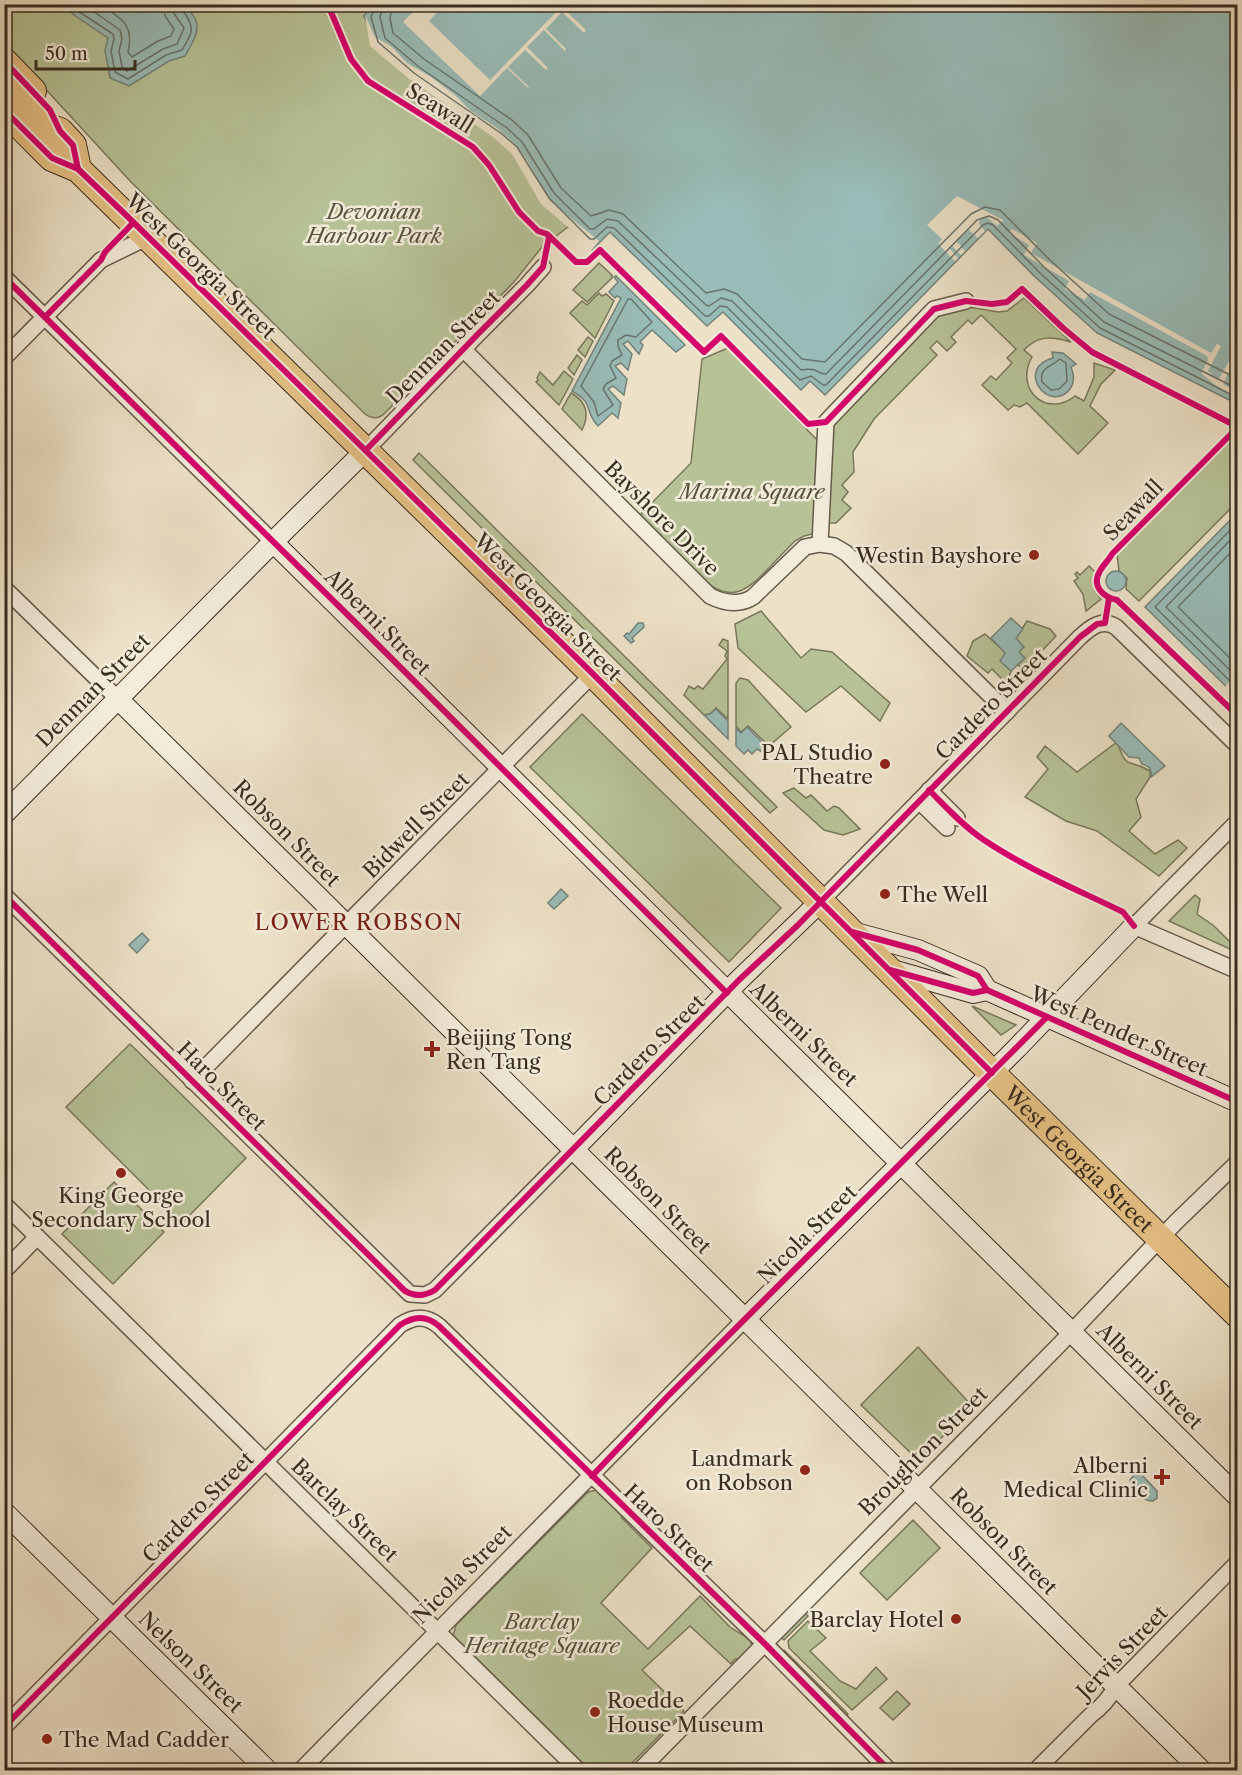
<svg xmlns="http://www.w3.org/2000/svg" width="1242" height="1775" font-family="'Libre Caslon Text',serif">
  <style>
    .green { fill: #b7c397; stroke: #78785c; stroke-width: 1.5 }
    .water { fill: #99bdb9; stroke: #73837c; stroke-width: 1.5 }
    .pier { fill: #ede2c8 }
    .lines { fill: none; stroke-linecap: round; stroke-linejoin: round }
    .shore { stroke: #69746c; stroke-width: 1.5 }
    .street-casing { stroke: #665a4a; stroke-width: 18 }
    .secondary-casing { stroke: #392c20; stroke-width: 22 }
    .highway-casing { stroke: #392c20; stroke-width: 28 }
    .street { stroke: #f3ecdb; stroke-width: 15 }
    .secondary { stroke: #f3ecdb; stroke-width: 20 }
    .highway { stroke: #e6c184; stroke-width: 26 }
    .cycleway-casing { stroke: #f3ecdb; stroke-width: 10 }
    .cycleway { stroke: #d6006c; stroke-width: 6 }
    .poi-dot { fill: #8f2418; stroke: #f3ecdb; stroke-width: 2 }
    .labels { text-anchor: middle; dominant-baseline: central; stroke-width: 5; stroke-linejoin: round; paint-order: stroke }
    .street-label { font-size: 21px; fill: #392c20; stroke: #f3ecdb }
    .park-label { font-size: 21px; font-style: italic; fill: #58523e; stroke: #f3ecdb }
    .poi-label { font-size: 21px; fill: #392c20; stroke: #f3ecdb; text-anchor: end }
    .neighbourhood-label { font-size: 22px; letter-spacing: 1.5px; fill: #7a1f14; stroke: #f3ecdb }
  </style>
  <rect width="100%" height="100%" fill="#ede2c8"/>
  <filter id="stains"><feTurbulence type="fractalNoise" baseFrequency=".00333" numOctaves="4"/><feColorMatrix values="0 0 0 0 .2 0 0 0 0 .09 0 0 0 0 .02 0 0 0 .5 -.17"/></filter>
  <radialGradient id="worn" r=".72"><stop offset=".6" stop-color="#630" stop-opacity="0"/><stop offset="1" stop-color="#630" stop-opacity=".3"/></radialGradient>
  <g class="green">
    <path d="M5 5H372L364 16 513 152 569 226 542 247 514 282 385 413C379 419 372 419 365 414L131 182 5 45Z"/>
    <path d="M599 263 612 275V278L587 302 573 290Z"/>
    <path d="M599 293 602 296 606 294 614 301 595 338 570 313 582 301 587 305Z"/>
    <path d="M1024 298 1071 342C1052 336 1038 335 1024 350L1032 357C1014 389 1046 419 1075 396L1084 401 1094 377V363L1115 370 1101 384 1090 406 1108 423 1078 454 1027 403 1020 407 1014 405 1008 410 982 385 991 376 996 380 1012 363 1007 358 1016 349 981 315 972 324 968 320 951 337 956 342 947 351 937 341 930 348 937 355 874 419 853 452 854 472 842 485 848 492 842 500 851 508 836 523H830L825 518 834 422 932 320 946 312 969 307 998 312 1007 311Z"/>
    <path d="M588 337 593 341 585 357 578 350Z"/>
    <path d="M728 348 820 443 816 533 804 536 795 541C786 550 777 559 769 568 750 587 735 603 709 584L640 515 691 463 702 359Z"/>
    <path d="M577 355 582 360 574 375 568 368Z"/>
    <path d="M564 371 573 379 559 405 536 382 538 380 537 378 540 372 553 385Z"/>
    <path d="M571 393C587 402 590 414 582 430L562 409Z"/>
    <path d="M1237 434V502L1139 601 1126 589 1127 578 1119 571 1117 554Z"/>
    <path d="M419 453 777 807 770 813 413 460Z"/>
    <path d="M1089 566 1095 572V591L1101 599 1086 611 1083 594 1074 581 1078 578 1075 574 1077 572 1080 575Z"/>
    <path d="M761 611 801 658 811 649 832 652 890 703 880 721 841 686 806 712 738 648 735 624Z"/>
    <path d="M1027 621 1050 629 1056 636 1024 670 1018 665 1024 658 1019 652 1016 638Z"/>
    <path d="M985 634 1006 653 1001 661 1011 671 1009 677 1004 681 992 669 988 673 967 656 973 641Z"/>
    <path d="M723 639 728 641V719L716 708 710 714 704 715 684 695 689 686 694 689 698 686 703 689 727 659 725 656 727 651 719 645Z"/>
    <path d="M740 678 748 680 791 727 769 746 748 726 741 732 736 726V683Z"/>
    <path d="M582 714 781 908 729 962 530 767Z"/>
    <path d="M1117 742C1128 773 1128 757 1150 771V777L1136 799 1141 817 1129 831 1155 854 1178 840 1187 848 1159 876 1097 831 1066 821 1025 797 1048 769 1037 757 1045 746 1077 772Z"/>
    <path d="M794 788 806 798 811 795 827 811 834 806 839 808 860 829 843 835 824 830 783 793Z"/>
    <path d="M1195 895 1200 899 1197 914 1214 926 1237 949 1234 951 1169 921Z"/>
    <path d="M972 1006 1016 1025 1001 1035Z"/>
    <path d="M130 1044 246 1158 182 1223 66 1107Z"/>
    <path d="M114 1182 164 1232 113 1284 62 1234Z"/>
    <path d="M918 1347 972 1406 919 1461 861 1405Z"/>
    <path d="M596 1490 620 1512 622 1518 652 1548 601 1603 648 1649 700 1596C710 1606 720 1617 730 1627 737 1633 761 1640 748 1653 743 1657 741 1659 735 1659L731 1664 690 1626 642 1670 684 1711 625 1770H588L453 1636 456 1625 588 1492Z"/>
    <path d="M913 1520 940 1548 887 1600 860 1573Z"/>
    <path d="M805 1613 808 1616 784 1640 781 1637Z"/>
    <path d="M808 1621 826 1638 810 1651 840 1681 856 1689 876 1667 887 1679 852 1710 789 1648 788 1641Z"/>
    <path d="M784 1650 848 1714 845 1717 782 1652Z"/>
    <path d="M897 1691 910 1704 893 1720 880 1708Z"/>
  </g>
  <g class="water">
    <path d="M372 4 1237 5V404L1097 333 1034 276 988 229 825 395 810 381 801 390 723 312 707 326 610 232 592 250 544 202 513 152 499 139 381 52 364 16Z"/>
    <path d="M64 5H182C206 21 197 35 185 56L169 61 129 86 110 78 105 50 108 38 74 15Z"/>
    <path d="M616 276 685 345 676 352 652 330 640 342 643 345 639 354 628 341 623 344 632 354 628 370 621 363 615 366 627 379 624 395 613 386 608 389 621 403 618 418 612 413 598 426C583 410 596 405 572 391L621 298 617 296 615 298 609 292 618 282 614 277Z"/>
    <path d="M1052 352 1063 353 1076 364 1071 367C1074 374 1075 382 1070 389 1049 415 1014 368 1053 358Z"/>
    <path d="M1237 513V697L1145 607Z"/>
    <circle cx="1116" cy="581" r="10"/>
    <path d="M1011 618 1023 629 1016 638 1024 647 1019 652 1025 658 1011 671 1000 661 1005 653 991 638Z"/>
    <path d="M638 623H643L644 627 632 638 634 641 631 643 624 636 627 633 629 634Z"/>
    <path d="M716 709 728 721V739L704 715 710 714Z"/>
    <path d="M1121 723 1165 766 1151 777C1152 769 1149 766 1142 764L1139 758 1129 757 1109 736Z"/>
    <path d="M747 727 767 747 762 752 757 749 752 754 748 750 744 754 736 746V728L741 733Z"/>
    <path d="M561 889 568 896 554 909 548 903Z"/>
    <path d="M142 933 149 940 137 953 129 945Z"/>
    <path d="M1134 1475H1142L1157 1491V1498L1153 1501C1144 1502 1131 1489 1130 1480Z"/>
  </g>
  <g class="pier">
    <path d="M421 4 444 5 429 21 490 80 563 5H571L565 10 586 30 584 33 562 12 546 29 566 49 565 51 544 30 527 47 548 68 546 70 525 50 508 67 529 87 528 88 507 68 480 96 403 22Z"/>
    <path d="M365 15 375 37 392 47 407 63 431 77 456 96 471 111 497 128 514 143 527 160 550 201 599 241 590 252 569 228 541 204 512 154 493 137 408 78 370 46Z"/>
    <path d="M957 196 1003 220 997 226 988 218H980L979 224 985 231 978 238 968 229 956 241 965 251 961 255 952 246 949 248 958 258 955 261 938 244 942 239 927 225Z"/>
    <path d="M1012 229 1037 243 1031 253 1211 353 1217 344 1221 346 1208 371 1218 380 1234 353 1237 355 1223 384 1237 392V398L1220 389 1201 373 1208 360 1207 356 1090 292 1085 300 1065 289 1069 281 1024 255 1029 245 1009 233Z"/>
    <path d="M1237 663V700L1225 687 1233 678 1230 672Z"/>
  </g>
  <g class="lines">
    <g class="shore">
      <path d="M73 4 78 11 113 34 114 39 111 51 115 72 128 79 166 55 182 50C189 37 196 31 187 17 184 12 181 11 180 4"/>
      <path d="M83 4 120 30 122 39 119 51 122 67 127 71 163 49 177 44 184 28 173 12 172 4"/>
      <path d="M99 4C120 18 135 23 128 52L132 57 158 41 171 36 174 29 165 16 163 4"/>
      <path d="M376 4 371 17 378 42 414 73 502 134 517 147 549 198 590 239H594L607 227 614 228 705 316H709L720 306 727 307 800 380 811 376 823 385H826L983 225 988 223 993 225 1039 272 1100 328 1238 398"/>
      <path d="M384 4 380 17 385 38 419 67 507 128 522 142 554 193 590 229H594L607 219 618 221 706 305 709 306 721 298 732 301 801 370C818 367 817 374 826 374L977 220 989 216 998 220 1044 267 1104 322 1238 389"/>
      <path d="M393 4 390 18 393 33 424 59 512 120 528 135 561 188 591 216 609 210 623 214 706 293 724 289 737 294 802 359 825 362 971 214 985 207 1000 210 1050 260 1109 314 1238 379"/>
      <path d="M628 299H631L652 322 636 337 626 335 618 340V346L622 355 612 361 610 366 616 378 606 384 603 389 613 405 598 416 594 402 581 386Z"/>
      <path d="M1060 359 1066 363 1067 381 1059 389 1051 390 1042 382C1039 367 1051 367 1060 359Z"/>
      <path d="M1238 522 1155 607 1238 689"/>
      <path d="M1238 532 1166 607 1238 678"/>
      <path d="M1238 545 1178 607 1238 666"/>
    </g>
    <g class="street-casing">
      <g id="street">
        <path d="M4 277 273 542"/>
        <path d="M463 349 710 596C724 603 739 606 753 597L805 547 820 544 834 546 846 553 1007 712"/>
        <path d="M4 358 101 260 148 237"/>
        <path d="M366 450 477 335 527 285 543 267"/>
        <path d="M820 544 826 422 934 309 966 301"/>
        <path d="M4 588 118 699"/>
        <path d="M929 790 957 818"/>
        <path d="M919 801 947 828"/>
        <path d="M1238 821 1134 926 1238 971"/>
        <path d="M4 895 410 1294 425 1295 435 1290 573 1150"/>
        <path d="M821 901 1080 637C1091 627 1102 618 1116 627L1238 746"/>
        <path d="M192 1081 593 674"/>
        <path d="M4 1204 578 1770"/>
        <path d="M4 1271 37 1237"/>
        <path d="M4 1727 400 1325C414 1316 426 1315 439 1326L765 1644 889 1770"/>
        <path d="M301 1770 745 1319"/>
        <path d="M640 1770 1059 1345 1176 1222 1238 1162"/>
        <path d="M1036 1770 1091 1715C1102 1707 1109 1699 1116 1686L1238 1562"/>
      </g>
    </g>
    <g class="secondary-casing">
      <g id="secondary">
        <path d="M273 542 1238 1497"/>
        <path d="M118 699 1201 1770"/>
        <path d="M4 814 286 529 366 450"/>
        <path d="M852 932 918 950 978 976 987 990 1238 1102"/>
        <path d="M889 969 973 993 987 990"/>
        <path d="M573 1150 739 980 821 901"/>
        <path d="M745 1319 1017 1048 1134 926"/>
        <path d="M4 1512 267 1770"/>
      </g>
    </g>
    <g class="highway-casing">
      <g id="highway">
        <path d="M4 61 33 91"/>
        <path d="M4 83 44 125 60 131 73 145 78 169"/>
        <path id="s1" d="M4 110 52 158 78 169 593 674 992 1073 1238 1315"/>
      </g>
    </g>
    <use href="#street" class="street"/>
    <use href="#secondary" class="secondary"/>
    <use href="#highway" class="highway"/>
    <g class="cycleway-casing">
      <g id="cycleway">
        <path d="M325 4 331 12 351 59 368 81 473 147 489 165 519 212 538 231 547 234 576 262H587L600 250 704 352 721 336 808 424 826 422 934 309 966 301 992 304 1007 302 1022 289 1063 328 1092 352 1238 427 1112 554C1109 560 1103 565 1100 571 1091 586 1103 597 1117 600L1238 716"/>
        <path d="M4 61 50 110 60 131 73 145 78 169"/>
        <path d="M4 110 52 158 78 169 128 217 593 674 992 1073"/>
        <path d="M4 277 355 622 727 993"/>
        <path d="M45 317 101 260 105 252 133 223"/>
        <path d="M366 450 477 335 527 285 543 267 549 237"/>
        <path d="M929 790C946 807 963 826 984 840 1027 869 1076 889 1123 912L1134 926"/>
        <path d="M4 895 405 1291C415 1297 425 1296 435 1290L739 980 798 925 1080 637 1097 624 1105 623 1109 598"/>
        <path d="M852 932 918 950 978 976 987 990 1238 1102"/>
        <path d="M890 970 973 993 987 990"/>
        <path d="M592 1476 668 1396 1047 1017"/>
        <path d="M4 1727 400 1325C414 1316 426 1315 439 1326L765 1644 889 1770"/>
      </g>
    </g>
    <use href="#cycleway" class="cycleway"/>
  </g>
  <g class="poi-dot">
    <circle cx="1034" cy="555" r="6"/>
    <circle cx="885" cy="764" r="6"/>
    <circle cx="885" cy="894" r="6"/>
    <path d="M429 1040h6v6h6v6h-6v6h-6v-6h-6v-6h6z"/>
    <circle cx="121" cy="1173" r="6"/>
    <circle cx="805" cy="1470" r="6"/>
    <path d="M1159 1468h6v6h6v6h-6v6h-6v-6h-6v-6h6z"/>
    <circle cx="956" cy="1619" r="6"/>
    <circle cx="595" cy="1712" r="6"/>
    <circle cx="47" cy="1739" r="6"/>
  </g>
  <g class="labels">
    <g class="street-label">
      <text transform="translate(440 108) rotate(32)">Seawall</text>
      <text transform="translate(201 266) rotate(44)">West Georgia Street</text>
      <text transform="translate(443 347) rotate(-45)">Denman Street</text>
      <text transform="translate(1133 510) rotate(-46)">Seawall</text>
      <text transform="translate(662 518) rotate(45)">Bayshore Drive</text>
      <text transform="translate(548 607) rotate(45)">West Georgia Street</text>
      <text transform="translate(378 622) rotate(45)">Alberni Street</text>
      <text transform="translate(93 690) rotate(-45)">Denman Street</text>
      <text transform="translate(991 704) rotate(-45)">Cardero Street</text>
      <text transform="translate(416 825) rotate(-45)">Bidwell Street</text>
      <text transform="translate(287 833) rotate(45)">Robson Street</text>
      <text transform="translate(1119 1031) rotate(24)">West Pender Street</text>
      <text transform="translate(804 1034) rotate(44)">Alberni Street</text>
      <text transform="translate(649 1050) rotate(-45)">Cardero Street</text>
      <text transform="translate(222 1086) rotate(45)">Haro Street</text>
      <text stroke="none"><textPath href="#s1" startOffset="1504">West Georgia Street</textPath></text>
      <text transform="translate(658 1200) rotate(45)">Robson Street</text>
      <text transform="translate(807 1234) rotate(-45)">Nicola Street</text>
      <text transform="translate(1150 1376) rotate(45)">Alberni Street</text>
      <text transform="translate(923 1451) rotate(-45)">Broughton Street</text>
      <text transform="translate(198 1507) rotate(-45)">Cardero Street</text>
      <text transform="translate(345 1510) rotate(44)">Barclay Street</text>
      <text transform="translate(669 1528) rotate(44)">Haro Street</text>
      <text transform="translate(1004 1541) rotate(45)">Robson Street</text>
      <text transform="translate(462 1574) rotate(-45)">Nicola Street</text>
      <text transform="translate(1122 1652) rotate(-46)">Jervis Street</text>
      <text transform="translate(191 1662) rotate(44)">Nelson Street</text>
    </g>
    <g class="park-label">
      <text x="374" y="211">Devonian<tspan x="374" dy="24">Harbour Park</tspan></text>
      <text x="752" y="491">Marina Square</text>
      <text x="542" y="1621">Barclay<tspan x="542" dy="24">Heritage Square</tspan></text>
    </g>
    <g class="poi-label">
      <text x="1022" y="555">Westin Bayshore</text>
      <text x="873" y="752">PAL Studio<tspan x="873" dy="24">Theatre</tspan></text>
      <text x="897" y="894" text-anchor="start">The Well</text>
      <text x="446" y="1037" text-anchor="start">Beijing Tong<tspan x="446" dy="24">Ren Tang</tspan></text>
      <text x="121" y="1195" text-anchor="middle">King George<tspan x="121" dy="24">Secondary School</tspan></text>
      <text x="793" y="1458">Landmark<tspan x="793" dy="24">on Robson</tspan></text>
      <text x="1148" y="1465">Alberni<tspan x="1148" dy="24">Medical Clinic</tspan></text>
      <text x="944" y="1619">Barclay Hotel</text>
      <text x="607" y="1700" text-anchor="start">Roedde<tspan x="607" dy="24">House Museum</tspan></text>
      <text x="59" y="1739" text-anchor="start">The Mad Cadder</text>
    </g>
    <g class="neighbourhood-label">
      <text x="359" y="922">LOWER ROBSON</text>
    </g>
  </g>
  <rect width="1242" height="1775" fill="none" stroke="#ede2c8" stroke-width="24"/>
  <rect x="6" y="6" width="1230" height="1763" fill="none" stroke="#392c20" stroke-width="3"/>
  <rect x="12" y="12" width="1218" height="1751" fill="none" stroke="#392c20" stroke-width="1.5"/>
  <path d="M36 60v9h99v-9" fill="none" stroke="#392c20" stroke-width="3"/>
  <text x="45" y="60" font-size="18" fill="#392c20" stroke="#f3ecdb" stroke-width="4.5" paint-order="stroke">50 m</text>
  <rect width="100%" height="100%" filter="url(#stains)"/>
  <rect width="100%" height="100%" fill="url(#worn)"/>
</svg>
